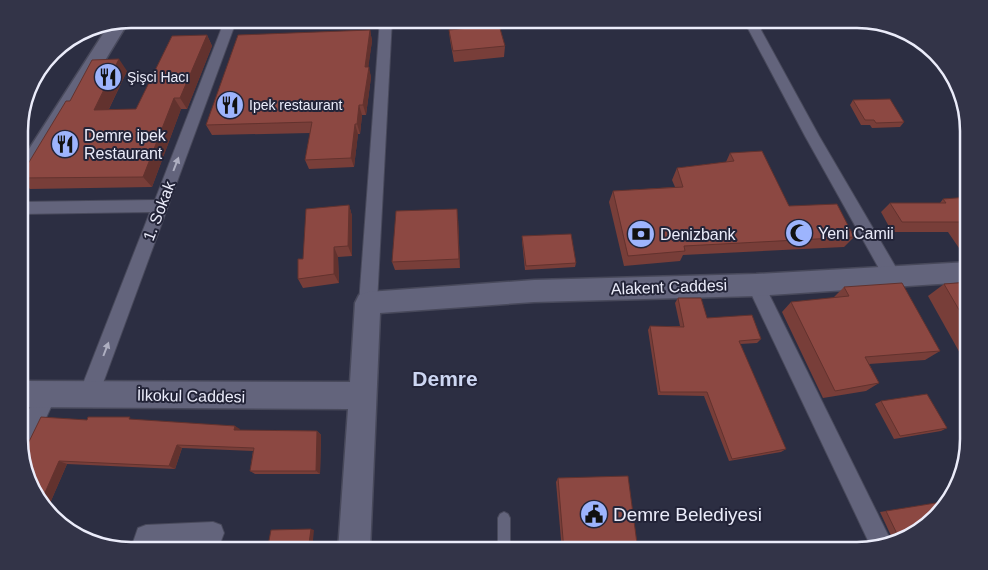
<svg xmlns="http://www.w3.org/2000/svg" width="988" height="570" font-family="Arial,sans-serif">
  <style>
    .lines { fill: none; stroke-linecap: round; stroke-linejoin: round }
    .lane-casing { stroke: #48495b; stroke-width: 2 }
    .street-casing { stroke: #48495b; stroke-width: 2 }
    .secondary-casing { stroke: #48495b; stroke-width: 3 }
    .lane { fill: #63647c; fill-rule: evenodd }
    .street { fill: #63647c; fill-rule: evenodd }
    .secondary { fill: #63647c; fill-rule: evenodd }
    .wall { fill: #783e39 }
    .shaded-wall { fill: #62322e }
    .building { fill: #8c4842; stroke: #62322e }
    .oneway { fill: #aeafc1 }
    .labels { text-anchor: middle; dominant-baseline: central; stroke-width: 4; stroke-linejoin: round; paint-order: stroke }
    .far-poi-label { font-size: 14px; fill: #ebecfa; stroke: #232438; text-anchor: start }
    .poi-label { font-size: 16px; fill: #ebecfa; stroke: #232438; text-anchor: start }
    .street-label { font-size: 16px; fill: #ebecfa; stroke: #232438 }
    .near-poi-label { font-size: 19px; fill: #ebecfa; stroke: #232438; text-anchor: start }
    .district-label { font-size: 21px; font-weight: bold; fill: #cdd6f2; stroke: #232438 }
    .rim { fill: none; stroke: #ebecfa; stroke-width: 2.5 }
  </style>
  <rect width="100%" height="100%" fill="#2c2e42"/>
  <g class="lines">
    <g class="lane-casing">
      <path id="lane" d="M504 512 508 514 510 518V551H498V518L500 514Z"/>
    </g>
    <g class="street-casing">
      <g id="street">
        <path d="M380 19H392L377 303 374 309 368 311 362 309 359 303Z"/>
        <path d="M743 19H755L819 136 898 271 901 276 898 281 892 283 886 281 805 136Z"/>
        <path d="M228 23 234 27 99 394 96 401 89 403 82 401 79 394 150 212 20 214V202L155 200 222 27Z"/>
        <path d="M756 277 762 280 892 543 872 549 747 285 750 280Z"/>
        <path d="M47 385 54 387 57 394 27 459 22 461C12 435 29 411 40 387Z"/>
        <path d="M213 522 221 525 224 533 221 541 213 544 154 547 152 551H130L138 528 146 525Z"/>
      </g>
    </g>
    <g class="secondary-casing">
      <g id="secondary">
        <path d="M128 19 129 21 28 187 20 189V163L110 23Z"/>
        <path d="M969 262V282L756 296 534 302 380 313 370 551H338L348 409 20 407V381L350 382 355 303 359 295 368 292 534 280 756 274Z"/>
      </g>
    </g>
    <use href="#lane" class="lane"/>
    <use href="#street" class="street"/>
    <use href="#secondary" class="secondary"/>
  </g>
  <g class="wall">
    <path d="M370 30 372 41 368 67 371 77 366 115H362L360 134H358L354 167 309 169 305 160 310 133 212 135 206 125Z"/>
    <path d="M449 30 505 46 504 57 454 62 450 40Z"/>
    <path d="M207 35 212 46 187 109H181L152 187 30 189 20 179 70 101 127 71 109 109H136Z"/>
    <path d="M853 100 904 122 900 127 872 128 870 125H861L850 105Z"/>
    <path d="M730 153 789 206 854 237 844 247 683 255 680 261 624 266 609 202 613 191 675 187 672 180 677 168 726 162Z"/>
    <path d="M969 197V250L961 251 948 232H892L881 212 890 203H940L943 199Z"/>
    <path d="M349 205 352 216V256L338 257 339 283 303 288 298 279Z"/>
    <path d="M458 218 460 268 395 270 392 262Z"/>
    <path d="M522 236 576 263 575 267 525 270 522 241Z"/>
    <path d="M969 282V354L961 355 928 296 944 284Z"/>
    <path d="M844 287 940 351 925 360 869 364 879 383 866 391 823 398 782 312 791 302 834 298V297Z"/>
    <path d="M678 298 707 318 761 339 757 343 740 344 786 449 781 452 729 461 704 396 658 395 648 330 650 326H680L675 303Z"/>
    <path d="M881 401 947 428 941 431 894 439 875 404Z"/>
    <path d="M41 417 87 420H134L235 426 239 430 317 431 321 435 320 474H255L250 471 253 451 182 448 175 469 67 464 47 510 37 501Z"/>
    <path d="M558 478 638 551H562L556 482Z"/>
    <path d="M886 511 914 536 894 542 880 512Z"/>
  </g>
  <g class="shaded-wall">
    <path d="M370 30 372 41 367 77 365 67Z"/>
    <path d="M207 35 212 46 187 109 180 98Z"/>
    <path d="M119 59 127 71 103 121 94 110Z"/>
    <path d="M369 67 371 77 366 115 363 105Z"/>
    <path d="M174 98 181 109 152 187 143 177Z"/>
    <path d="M359 105 362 115 360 134 357 124Z"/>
    <path d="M355 124 358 134 354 167 351 158Z"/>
    <path d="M349 205 352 216V256L348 246Z"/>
    <path d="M457 209 458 218 460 268 459 259Z"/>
    <path d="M334 247 338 257 339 283 334 274Z"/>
    <path d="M235 426 240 429 238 433 234 430Z"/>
    <path d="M317 431 321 435 320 474 316 471Z"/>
    <path d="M177 445 182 448 175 469 169 466Z"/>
    <path d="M59 461 67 464 47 510 40 504Z"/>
    <path d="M311 529 314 530 312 551H308Z"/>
  </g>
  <g class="building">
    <path d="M499 25 505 46 453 51 449 30Z"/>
    <path d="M370 30 365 67H369L363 105H359L357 124H355L351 158 305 160 312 122 206 125 238 35Z"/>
    <path d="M207 35 180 98H174L143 177 20 178V177L66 101H70L92 60 119 59 94 110 136 109 172 36Z"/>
    <path d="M890 99 904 122 876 123 874 120H865L853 100Z"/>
    <path d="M762 151 789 206 837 204 854 237 684 246 685 251 628 256 613 191 683 187 677 168 734 161 730 153Z"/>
    <path d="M969 197V236L960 222H902L890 203H946L943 199Z"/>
    <path d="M349 205 348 246 334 247V274L298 279V259H303L306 209Z"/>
    <path d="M457 209 459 259 392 262 396 211Z"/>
    <path d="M571 234 576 263 526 266 522 236Z"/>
    <path d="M969 282V327L944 284Z"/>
    <path d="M902 283 940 351 865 357 879 383 835 391 791 302 849 296 844 287Z"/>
    <path d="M678 298H701L707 318 752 315 761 339 739 341 786 449 732 459 707 392H660L650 326 684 327Z"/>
    <path d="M927 394 947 428 900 436 881 401Z"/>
    <path d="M41 417 87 420 88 417H130L129 419 235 426 234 430 317 431 316 471H250L254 448 177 445 169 466 59 461 40 504 37 501 21 458Z"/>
    <path d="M628 476 638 551H564L558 478Z"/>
    <path d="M948 501 914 536 900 540 886 511Z"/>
    <path d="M311 529 308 551H267L271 530Z"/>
  </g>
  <defs><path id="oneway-solid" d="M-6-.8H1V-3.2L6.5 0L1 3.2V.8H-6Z" transform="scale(1.25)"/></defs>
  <g class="oneway">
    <use href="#oneway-solid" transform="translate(176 164) rotate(-69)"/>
    <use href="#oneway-solid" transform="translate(106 349) rotate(-69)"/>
  </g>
  <defs>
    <g id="restaurant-disc" transform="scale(1.4375)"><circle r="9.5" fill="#9db4fd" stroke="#232438"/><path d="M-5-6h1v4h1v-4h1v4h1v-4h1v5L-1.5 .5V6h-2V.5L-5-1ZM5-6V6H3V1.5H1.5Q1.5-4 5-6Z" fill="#111"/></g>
    <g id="mosque-disc" transform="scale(1.4375)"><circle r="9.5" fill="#9db4fd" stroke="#232438"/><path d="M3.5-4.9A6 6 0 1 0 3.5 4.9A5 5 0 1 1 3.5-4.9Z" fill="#111"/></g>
    <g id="bank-disc" transform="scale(1.4375)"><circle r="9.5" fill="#9db4fd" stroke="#232438"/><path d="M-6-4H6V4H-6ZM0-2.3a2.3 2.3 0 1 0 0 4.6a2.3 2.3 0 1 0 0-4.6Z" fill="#111"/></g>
    <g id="civic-disc" transform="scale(1.4375)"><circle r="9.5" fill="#9db4fd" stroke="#232438"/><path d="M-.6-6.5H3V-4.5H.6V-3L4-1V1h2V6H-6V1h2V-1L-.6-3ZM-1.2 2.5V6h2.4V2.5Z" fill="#111"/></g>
  </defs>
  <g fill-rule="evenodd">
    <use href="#restaurant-disc" x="108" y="77"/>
    <use href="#restaurant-disc" x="230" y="105"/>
    <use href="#restaurant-disc" x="65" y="144"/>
    <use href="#mosque-disc" x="799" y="233"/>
    <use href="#bank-disc" x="641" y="234"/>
    <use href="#civic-disc" x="594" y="514"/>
  </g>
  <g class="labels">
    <g class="far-poi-label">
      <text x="127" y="77">Şişci Hacı</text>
      <text x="249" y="105">Ipek restaurant</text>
    </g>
    <g class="poi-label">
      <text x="84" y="135">Demre ipek<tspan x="84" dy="18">Restaurant</tspan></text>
      <text x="818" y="233">Yeni Camii</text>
      <text x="660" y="234">Denizbank</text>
    </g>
    <g class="street-label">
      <text transform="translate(159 211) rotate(-69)">1. Sokak</text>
      <text transform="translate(669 287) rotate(-2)">Alakent Caddesi</text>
      <text transform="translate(191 396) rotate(1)">İlkokul Caddesi</text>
    </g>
    <g class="near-poi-label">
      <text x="613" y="514">Demre Belediyesi</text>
    </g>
    <g class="district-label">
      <text x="445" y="378">Demre</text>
    </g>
  </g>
  <path d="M0 0H988V570H0ZM131 28H857A103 103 0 0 1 960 131V439A103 103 0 0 1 857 542H131A103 103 0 0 1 28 439V131A103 103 0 0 1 131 28Z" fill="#333448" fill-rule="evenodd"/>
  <path class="rim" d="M131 28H857A103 103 0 0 1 960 131V439A103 103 0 0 1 857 542H131A103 103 0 0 1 28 439V131A103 103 0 0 1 131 28Z"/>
</svg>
